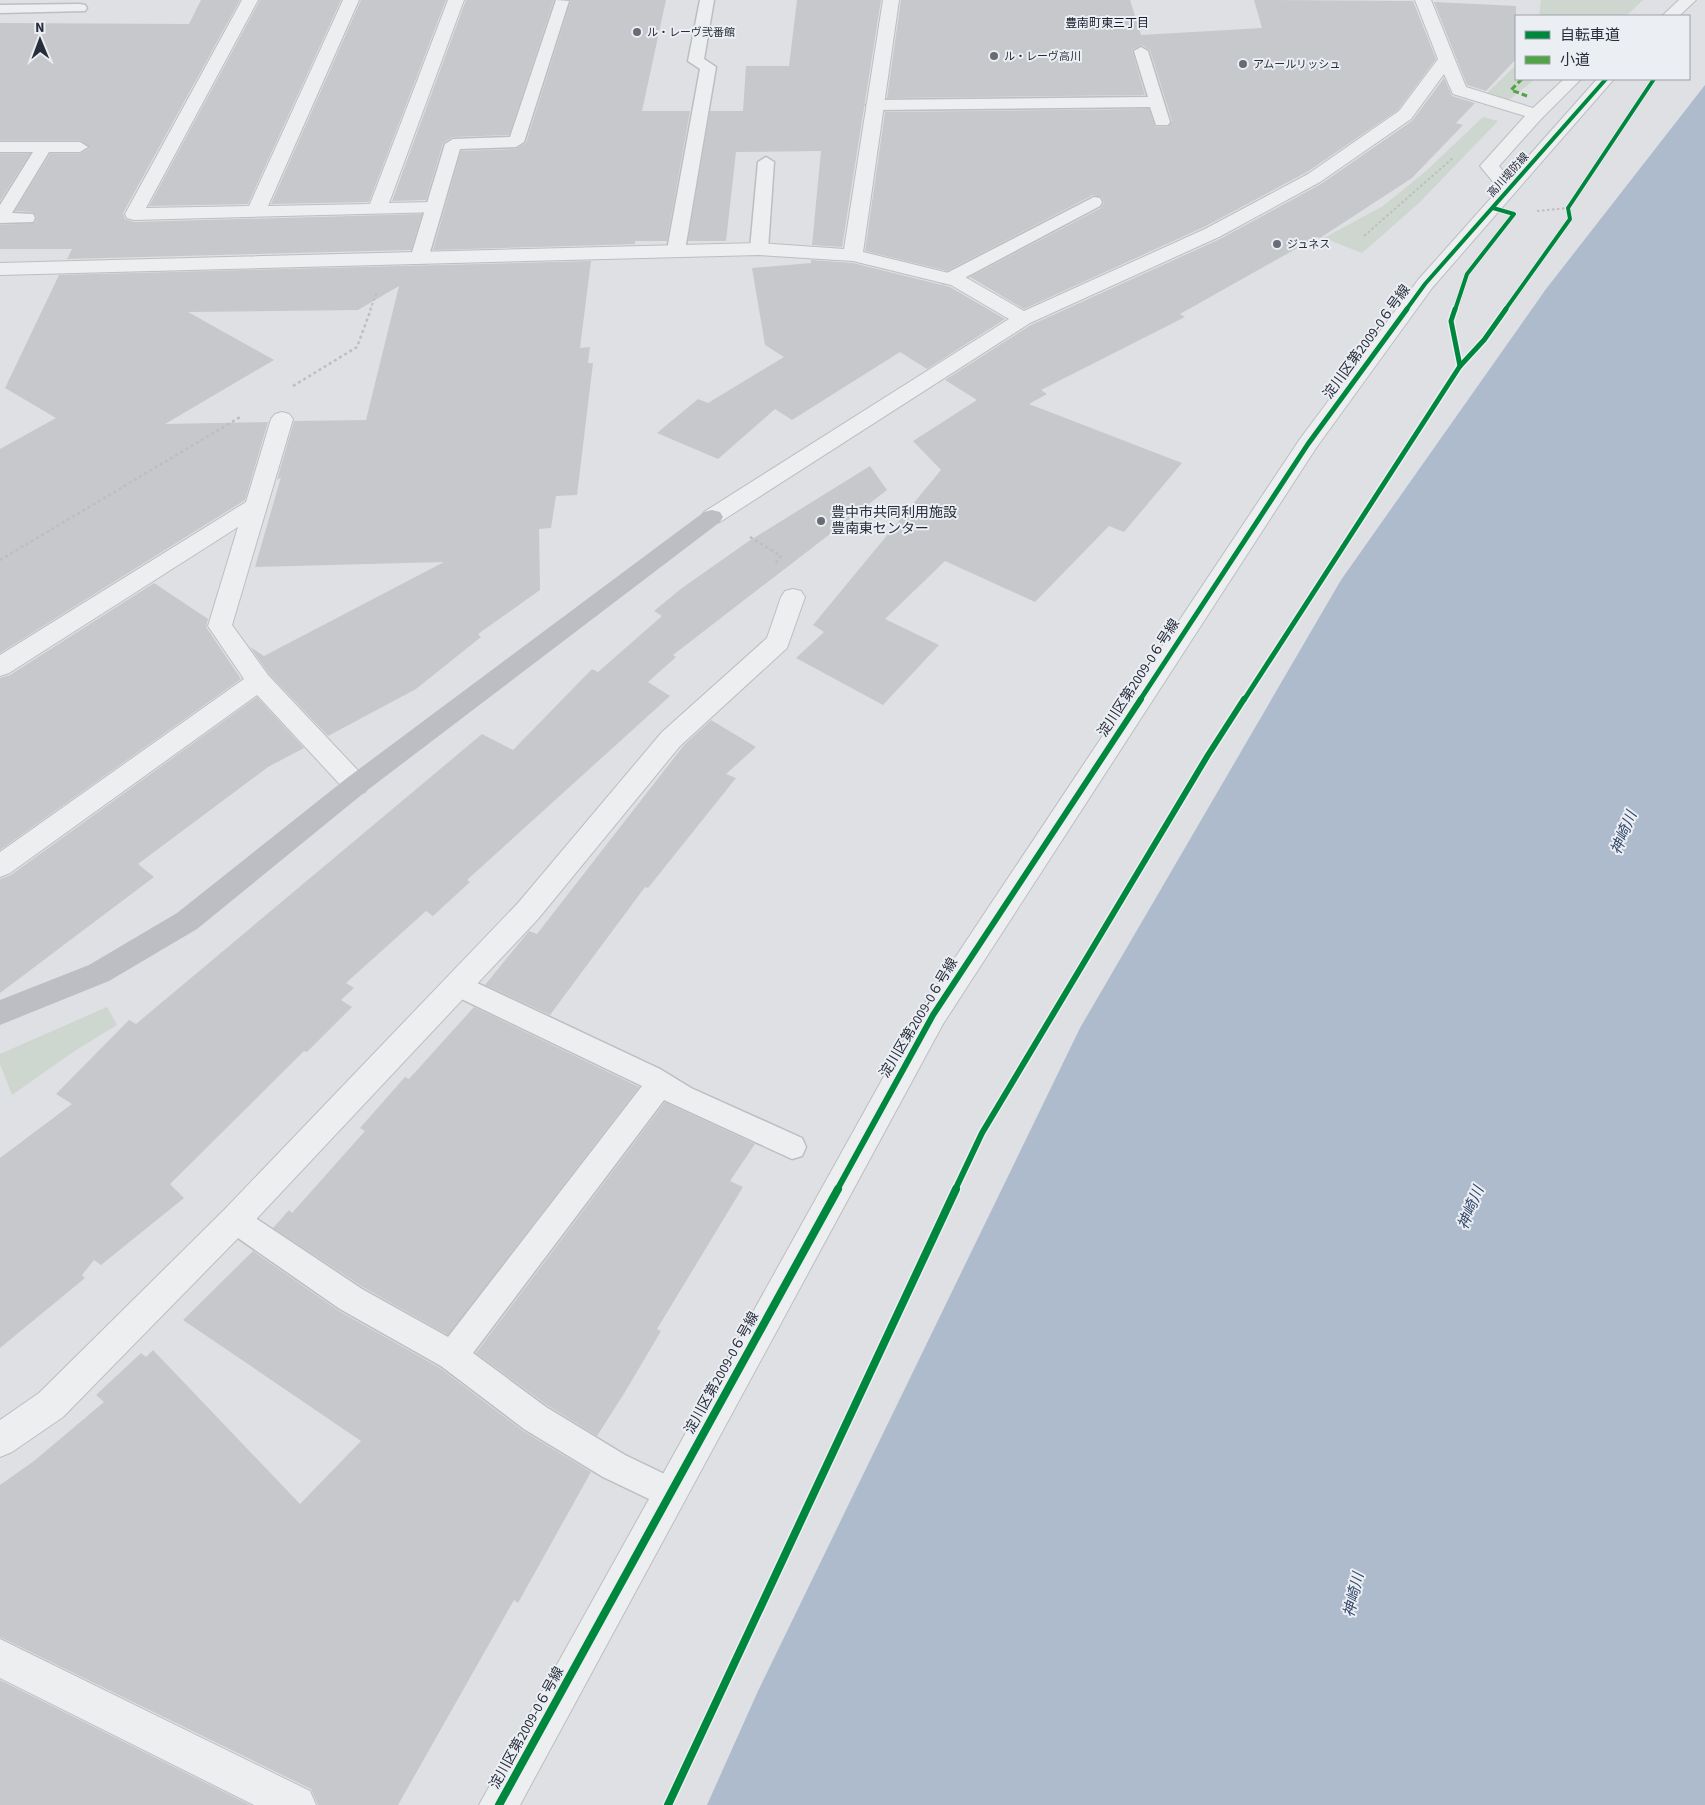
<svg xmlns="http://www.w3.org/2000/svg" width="1705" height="1805" font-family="'Source Sans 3','Noto Sans JP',sans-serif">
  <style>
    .green { fill: #ced7cf }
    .water { fill: #aebbcd }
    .building { fill: #c7c8cb }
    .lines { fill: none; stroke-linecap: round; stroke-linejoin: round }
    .lane-casing { stroke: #bcbec1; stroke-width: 3 }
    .street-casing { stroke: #bcbec1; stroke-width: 2 }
    .path-far1 { stroke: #bdbec2; stroke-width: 2; stroke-dasharray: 2.5 2.5; stroke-linecap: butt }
    .path { stroke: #bdbec2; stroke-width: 2.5; stroke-dasharray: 3 3; stroke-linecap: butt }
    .lane { fill: #edeef0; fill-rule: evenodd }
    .street { fill: #edeef0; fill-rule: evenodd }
    .secondary { fill: #bcbec3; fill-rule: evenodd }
    .quiet { stroke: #51a445; stroke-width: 3; stroke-dasharray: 6 3; stroke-linecap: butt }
    .cycleway-far3-casing { stroke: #ebeef3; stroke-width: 5.5 }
    .cycleway-far2-casing { stroke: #ebeef3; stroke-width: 8 }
    .cycleway-far1-casing { stroke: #ebeef3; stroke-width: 9 }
    .cycleway-casing { stroke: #ebeef3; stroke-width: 11 }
    .cycleway-far3 { stroke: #00873e; stroke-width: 4 }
    .cycleway-far2 { stroke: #00873e; stroke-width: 5 }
    .cycleway-far1 { stroke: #00873e; stroke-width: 6 }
    .cycleway { stroke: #00873e; stroke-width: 8 }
    .poi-dot { fill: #676c75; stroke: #ebeef3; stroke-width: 2 }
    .labels { text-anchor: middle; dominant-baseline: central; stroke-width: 4; stroke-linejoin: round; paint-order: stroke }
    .far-poi-label { font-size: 11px; fill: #272d3a; stroke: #ebeef3; text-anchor: start }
    .far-street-label { font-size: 11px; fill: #272d3a; stroke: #ebeef3 }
    .far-neighbourhood-label { font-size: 12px; fill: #191e2b; stroke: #ebeef3 }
    .street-label { font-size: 14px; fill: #272d3a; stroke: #ebeef3 }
    .poi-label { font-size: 14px; fill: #272d3a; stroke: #ebeef3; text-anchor: start }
    .water-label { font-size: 15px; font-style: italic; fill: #34496b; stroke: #ebeef3 }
  </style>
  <rect width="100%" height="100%" fill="#dee0e3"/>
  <g class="green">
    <path d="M1541 0H1643L1626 16H1539Z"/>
    <path d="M1516 65V79H1535L1509 100 1487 93Z"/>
    <path d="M1483 117 1498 121 1419 203 1362 253 1324 238 1383 206 1426 171Z"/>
    <path d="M107 1007 117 1025 73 1052 12 1095 0 1064V1054Z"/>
  </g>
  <path class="water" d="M1705 85V1805H707L758 1691 1080 1028 1341 580 1546 289Z"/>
  <g class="building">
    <path d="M201 0H240L123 213 125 219 134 222 422 214 411 250 67 259 72 249H0V225L35 223 37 217 33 212 15 211 50 154H80L90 148 80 140H0V23L189 24Z"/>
    <path d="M260 0H341L248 204 149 206Z"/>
    <path d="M361 0H446L369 202 271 204Z"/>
    <path d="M466 0H554L509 135 452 137 443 143 426 200 392 201Z"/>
    <path d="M571 0H666L642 111H690L667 241H635V244L606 245 433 250 461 151 516 149 526 143Z"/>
    <path d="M797 0H881L842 247 812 245 821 151 736 152 726 241H688L710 111H743L746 66H789Z"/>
    <path d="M901 0H1130L1141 35 1262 28 1254 0 1413 1 1436 59 1398 110 1307 172 1204 227 1024 309 970 277 1101 208 1104 203 1102 197 1093 195 947 271 865 251 885 112 1149 109 1155 127H1168L1172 121 1150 50 1142 45 1132 50 1145 95 887 98Z"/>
    <path d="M1434 2 1516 6V59L1486 91 1467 85Z"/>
    <path d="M1444 78 1452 96 1475 103 1456 123 1463 125 1412 178 1320 238 1317 237 1180 314 1185 317 1041 390 1047 394 1029 404 1182 463 1124 532 1109 526 1035 602 945 561 885 619 939 645 883 705 796 658 824 632 813 625 941 470 913 441 977 400 945 380 1031 325 1220 239 1321 184 1412 121Z"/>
    <path d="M0 154H30L0 201Z"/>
    <path d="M811 260 853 263 950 287 1005 319 927 369 900 352 792 420 775 409 718 459 657 433 698 399 708 403 784 357 765 345 752 268 811 263Z"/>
    <path d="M591 261 580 348 590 347 588 363H593L577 495 556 496 551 528 539 529 540 590 478 634 481 637 416 689 328 736 269 674 250 647 264 656 444 562 255 567 281 477 277 480 294 421 366 420 399 286 358 310 188 312 274 360 165 424 268 422 245 500 0 653V449L56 418 5 388 59 275Z"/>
    <path d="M870 466 887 490 673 655 676 657 648 682 670 696 467 880 470 882 433 916 426 911 346 983 354 988 341 1000 352 1007 307 1052 304 1051 170 1184 184 1198 101 1265 94 1260 82 1275 85 1278 0 1348V1158L72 1104 56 1094 129 1020 136 1024 482 734 513 750 592 669 598 672 662 616 654 611 682 588 749 541Z"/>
    <path d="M154 583 208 619 206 627 241 679 0 850V678L10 675Z"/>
    <path d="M257 697 304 748 268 767 138 864 154 877 0 993V879L11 875Z"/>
    <path d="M711 720 756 747 726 774 736 778 648 888 645 887 550 1015 485 985 529 931 537 934 684 745Z"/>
    <path d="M474 1007 639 1087 448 1335 363 1287 273 1228 289 1210 292 1213 365 1131 360 1128 405 1077 409 1079Z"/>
    <path d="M665 1102 755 1144 730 1181 743 1187 657 1329 661 1331 625 1392 597 1436 547 1405 476 1353Z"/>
    <path d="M253 1251 339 1311 440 1368 523 1431 591 1472 518 1603 514 1600 398 1805H318L311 1789 0 1637V1485L34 1461 104 1402 96 1395 141 1353 146 1357 153 1350 300 1504 361 1441 183 1320Z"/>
    <path d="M0 1680 250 1805H0Z"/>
  </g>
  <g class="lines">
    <g class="lane-casing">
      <g id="lane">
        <path d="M556 0 569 1 524 142 516 147 460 149 428 259 425 263H413L410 259 445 144 453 139 510 137Z"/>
        <path d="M700 0H714L704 59 716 67 685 250 682 254H670L667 250 700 69 688 61Z"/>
        <path d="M80 4 85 5 87 8 85 11 0 13V5Z"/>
        <path d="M1141 47 1148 51 1170 122 1168 125H1156L1150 107 874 110 866 105 874 100 1148 97 1134 51Z"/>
        <path d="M0 142H80L88 147 80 152H49L12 213 33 214 35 218 33 222 0 223V205L33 152H0Z"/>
        <path d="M766 157 774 162 768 249 765 253H753L750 249 758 162Z"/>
        <path d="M1094 197 1100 198 1102 202 1100 206 955 283H943L940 279 943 275Z"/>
        <path d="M458 974 660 1069 691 1088 802 1138 806 1147 802 1156 792 1159 664 1100 473 1353 546 1407 625 1455 681 1482 686 1493 681 1504 670 1509 603 1477 524 1429 441 1366 340 1309 225 1229 221 1220 225 1211 235 1207 245 1211 362 1289 448 1337 642 1086 449 993 445 985 449 977Z"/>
      </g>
    </g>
    <g class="street-casing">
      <g id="street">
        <path d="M242 0H258L146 208 249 206 343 0H359L268 206 370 204 448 0H464L389 203 433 202 440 204 442 208 440 212 134 220 127 218 125 214Z"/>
        <path d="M883 0H899L863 252 965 277 1024 311 1205 229 1308 174 1399 111 1438 59 1415 0H1431L1466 87 1533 108 1564 79H1581L1542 118 1499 166 1509 178 1597 79H1614L1432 288 1316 448 943 1024 520 1805H479L923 1006 1300 439 1418 280 1499 189 1480 166 1525 116 1453 94 1444 74 1411 119 1320 182 1219 237 1030 323 720 522 712 524 704 522 701 517 704 512 1009 319 951 285 853 261 759 255 0 275V263L759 243 844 249Z"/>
        <path d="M1679 0H1696L1679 16H1662Z"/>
        <path d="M282 412 289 414 293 419 232 625 268 675 365 778 369 785 365 792 356 795 347 792 257 695 10 873 0 877V852L244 679 208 626 238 527 9 673 0 676V655L246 502 271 419 275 414Z"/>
        <path d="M793 589 801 591 805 597 787 648 680 746 538 919 246 1230 63 1417 12 1452 0 1457V1420L39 1393 224 1210 518 903 662 732 767 638 781 597 785 591Z"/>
        <path d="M0 1639 310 1791 316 1805H254L0 1678Z"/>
      </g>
    </g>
    <g class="path-far1">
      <path d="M1537 211 1568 208"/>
      <path d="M1364 236 1454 157"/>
      <path d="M370 310 377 292"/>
    </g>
    <g class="path">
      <path d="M293 386 357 347 371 309"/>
      <path d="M750 537 781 556 775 564"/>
      <path d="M0 560 242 416"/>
    </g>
    <use href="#lane" class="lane"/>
    <use href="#street" class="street"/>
    <path class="secondary" d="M712 510 720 512 723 517 720 522 365 792 197 929 109 981 0 1025V1000L89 965 177 913 347 778 704 512Z"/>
    <path class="quiet" d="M1522 79 1511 90 1527 96"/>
    <g class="cycleway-far3-casing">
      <g id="cycleway-far3">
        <path d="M1406 310 1425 284 1606 79"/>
        <path d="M1455 310 1467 274 1514 214 1493 208"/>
        <path d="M1505 310 1570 219 1568 208 1654 79"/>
      </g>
    </g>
    <g class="cycleway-far2-casing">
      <g id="cycleway-far2">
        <path d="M1455 309 1451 321 1460 366"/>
        <path d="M1140 700 1308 444 1407 309"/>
        <path d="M1244 700 1460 366 1484 340 1506 309"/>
      </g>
    </g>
    <g class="cycleway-far1-casing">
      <g id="cycleway-far1">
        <path d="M837 1190 933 1015 1141 699"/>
        <path d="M955 1190 982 1133 1208 755 1244 699"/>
      </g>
    </g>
    <g class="cycleway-casing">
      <g id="cycleway">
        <path d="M499 1805 838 1189"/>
        <path d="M668 1805 956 1189"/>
      </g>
    </g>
    <use href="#cycleway-far3" class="cycleway-far3"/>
    <use href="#cycleway-far2" class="cycleway-far2"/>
    <use href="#cycleway-far1" class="cycleway-far1"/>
    <use href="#cycleway" class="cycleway"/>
  </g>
  <g class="poi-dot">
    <circle cx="637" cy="32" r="5"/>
    <circle cx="994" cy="56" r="5"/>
    <circle cx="1243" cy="64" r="5"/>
    <circle cx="1277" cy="244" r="5"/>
    <circle cx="821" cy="521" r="5"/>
  </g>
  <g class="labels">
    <g class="far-poi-label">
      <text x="647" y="32">ル・レーヴ弐番館</text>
      <text x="1004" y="56">ル・レーヴ高川</text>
      <text x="1253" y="64">アムールリッシュ</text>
      <text x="1287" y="244">ジュネス</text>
    </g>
    <g class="far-street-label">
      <text transform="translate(1508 175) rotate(-48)">高川堤防線</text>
    </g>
    <g class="far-neighbourhood-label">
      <text x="1107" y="23">豊南町東三丁目</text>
    </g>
    <g class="street-label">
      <text transform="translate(1367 342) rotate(-54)">淀川区第2009-0６号線</text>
      <text transform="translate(1139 678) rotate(-57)">淀川区第2009-0６号線</text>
      <text transform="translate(919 1018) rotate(-59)">淀川区第2009-0６号線</text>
      <text transform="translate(722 1373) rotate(-61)">淀川区第2009-0６号線</text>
      <text transform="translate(527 1728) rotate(-61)">淀川区第2009-0６号線</text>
    </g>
    <g class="poi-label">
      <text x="831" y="513">豊中市共同利用施設<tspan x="831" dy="16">豊南東センター</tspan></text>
    </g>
    <g class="water-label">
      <text transform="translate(1624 833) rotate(-68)">神崎川</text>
      <text transform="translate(1471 1208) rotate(-68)">神崎川</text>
      <text transform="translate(1354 1595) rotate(-77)">神崎川</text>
    </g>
  </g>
  <rect x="1515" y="15" width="175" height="65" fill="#ebeef3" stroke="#9da1a9"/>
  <rect x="1525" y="31" width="25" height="8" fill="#00873e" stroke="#9da1a9"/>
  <text x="1560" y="40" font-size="15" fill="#272d3a">自転車道</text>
  <rect x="1525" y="56" width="25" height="8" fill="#51a445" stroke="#9da1a9"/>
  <text x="1560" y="65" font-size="15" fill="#272d3a">小道</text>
  <g transform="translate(40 40) rotate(359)" stroke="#ebeef3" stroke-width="4" paint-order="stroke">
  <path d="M0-4L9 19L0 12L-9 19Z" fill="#272d3a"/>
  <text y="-8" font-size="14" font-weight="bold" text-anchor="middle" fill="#272d3a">N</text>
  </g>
</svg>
